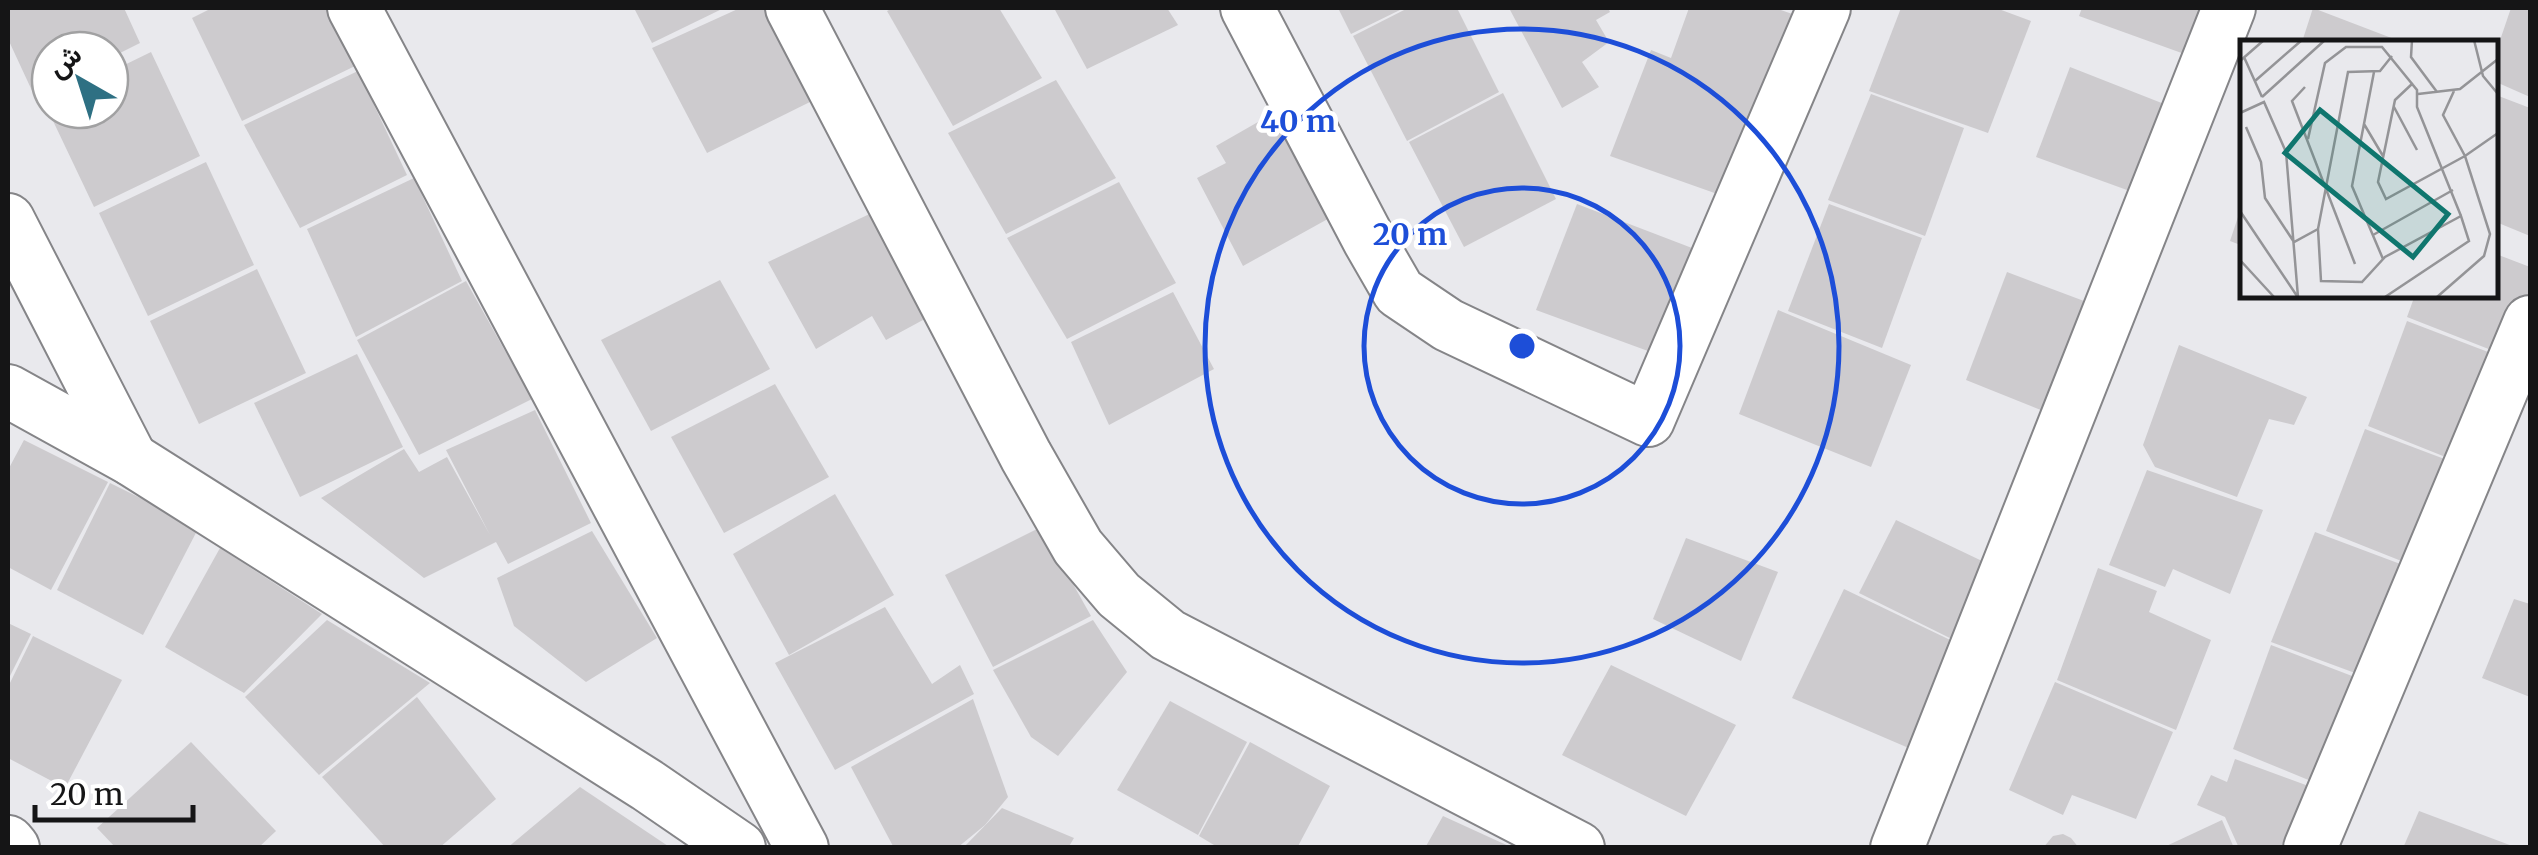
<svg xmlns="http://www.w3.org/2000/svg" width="2538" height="855" font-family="Merriweather,Vazirmatn,serif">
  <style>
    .building { fill: #cdcbce }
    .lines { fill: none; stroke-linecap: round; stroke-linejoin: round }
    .minor-casing { stroke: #858588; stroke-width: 56 }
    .minor { stroke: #fff; stroke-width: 52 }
    .ring { fill: none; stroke: #1d4ed8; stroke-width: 5 }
    .inset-road { fill: none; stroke: #949497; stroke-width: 2.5 }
    .view { fill: #0f766e; fill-opacity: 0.15; stroke: #0f766e; stroke-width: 5 }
    .inset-edge { fill: none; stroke: #151516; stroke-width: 5 }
    .centre { fill: #1d4ed8; stroke: #fff; stroke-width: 5 }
    .ring-label { font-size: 30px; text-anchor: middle; font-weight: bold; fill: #1d4ed8; stroke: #fff; stroke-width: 9; stroke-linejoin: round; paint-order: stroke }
  </style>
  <rect width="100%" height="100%" fill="#e9e9ed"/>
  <g class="building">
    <path d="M8 8H124L140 43 110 58V50H50V87L34 95 8 39Z"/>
    <path d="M212 8H325L355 66 242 121 192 18Z"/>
    <path d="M634 8H724L652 43Z"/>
    <path d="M740 8H768L816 99 707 153 652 48Z"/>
    <path d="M893 8H999L1042 78 953 126 887 11Z"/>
    <path d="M1054 8H1167L1178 25 1087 69Z"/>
    <path d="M1338 8H1404L1351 34Z"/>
    <path d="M1408 8H1457L1499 92 1407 141 1353 36Z"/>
    <path d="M1509 8H1608L1610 12 1596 20 1609 42 1582 62 1599 87 1562 108Z"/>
    <path d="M1689 8H1775L1798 16 1723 196 1610 156 1651 50 1671 58Z"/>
    <path d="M1901 8H1996L2031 21 1988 133 1869 91Z"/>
    <path d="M2082 8H2222L2201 60 2079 16Z"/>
    <path d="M2313 8 2402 42H2302Z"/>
    <path d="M2511 8H2530V97L2496 82V52Z"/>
    <path d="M151 52 200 156 94 207 45 104 50 102V110H110V72Z"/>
    <path d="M2070 67 2182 111 2149 198 2036 157Z"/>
    <path d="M358 71 407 175 300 228 244 125Z"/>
    <path d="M1056 80 1116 178 1006 234 948 133Z"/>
    <path d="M1503 93 1556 199 1464 247 1409 142Z"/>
    <path d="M1871 94 1964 128 1925 236 1828 200Z"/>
    <path d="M2496 95 2530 108V236L2496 222Z"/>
    <path d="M1284 107 1344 210 1243 266 1197 178 1226 163 1216 146Z"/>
    <path d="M206 162 254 265 148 316 99 213Z"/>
    <path d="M414 178 462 281 356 337 307 229Z"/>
    <path d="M1119 182 1176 283 1067 339 1007 238Z"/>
    <path d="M1577 204 1692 248 1648 351 1536 310Z"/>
    <path d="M1829 204 1922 238 1882 348 1788 311Z"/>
    <path d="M2242 205H2243V246L2230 241Z"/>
    <path d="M878 210 934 314 886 340 872 316 816 349 768 262Z"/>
    <path d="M2496 254 2530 267V305L2509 357 2407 317 2415 295H2496Z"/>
    <path d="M257 269 306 373 199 424 150 321Z"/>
    <path d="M2007 272 2100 307 2061 418 1966 380Z"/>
    <path d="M720 280 770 369 651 431 601 340Z"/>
    <path d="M466 281 532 399 419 455 357 340Z"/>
    <path d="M1173 292 1214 369 1109 425 1071 342Z"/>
    <path d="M1778 310 1911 365 1871 467 1739 414Z"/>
    <path d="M2407 321 2509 360 2463 464 2368 426Z"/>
    <path d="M2179 345 2307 397 2294 425 2269 419 2237 497 2155 467 2143 445Z"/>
    <path d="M357 354 403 447 300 497 254 403Z"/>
    <path d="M775 384 829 477 724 533 671 437Z"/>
    <path d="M535 410 591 523 508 564 496 542 424 578 321 498 404 449 419 472 447 457 490 535 446 450Z"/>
    <path d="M2365 429 2463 466 2419 568 2326 531Z"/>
    <path d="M24 440 108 482 51 590 8 567V470Z"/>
    <path d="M2147 470 2263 510 2230 594 2173 569 2165 587 2109 565Z"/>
    <path d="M110 483 199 527 143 635 57 590Z"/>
    <path d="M835 494 894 595 789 655 733 554Z"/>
    <path d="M1896 520 2001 570 1970 648 1859 593Z"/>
    <path d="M1041 527 1091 616 993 667 945 575Z"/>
    <path d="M592 531 657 638 586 682 514 626 497 578Z"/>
    <path d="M2315 532 2419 571 2374 680 2271 642Z"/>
    <path d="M1686 538 1778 572 1741 661 1653 619Z"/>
    <path d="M220 548 322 614 244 693 165 647Z"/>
    <path d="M2098 568 2157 591 2149 612 2211 640 2176 730 2057 680Z"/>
    <path d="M1844 589 1969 649 1925 755 1792 698Z"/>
    <path d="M2514 599 2530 604V697L2482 678Z"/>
    <path d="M885 607 932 684 960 665 974 694 835 770 775 663Z"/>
    <path d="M327 620 430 683 319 775 245 697Z"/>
    <path d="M1093 620 1127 672 1058 756 1031 737 993 670Z"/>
    <path d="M8 623 31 634 8 680Z"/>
    <path d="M33 636 122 680 65 788 8 758V687Z"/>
    <path d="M2271 645 2373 684 2328 788 2233 749Z"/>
    <path d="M1611 665 1736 725 1686 816 1562 755Z"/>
    <path d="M2055 682 2173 732 2136 819 2072 795 2063 815 2009 790Z"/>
    <path d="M417 697 496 799 439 848H386L322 777Z"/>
    <path d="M973 699 1008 797 985 825 957 848H894L851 767Z"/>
    <path d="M1170 701 1247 742 1198 835 1117 790Z"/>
    <path d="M191 742 276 831 258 848H116L97 828Z"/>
    <path d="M1250 742 1330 786 1297 848H1219L1199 836Z"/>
    <path d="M2235 759 2325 792 2302 848H2239L2225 817 2197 805 2211 775 2227 782Z"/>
    <path d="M580 787 671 848H507Z"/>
    <path d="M1002 808 1074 838 1068 848H963Z"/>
    <path d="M2419 811 2515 847V848H2403Z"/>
    <path d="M1443 816 1513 848H1425Z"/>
    <path d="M2222 820 2234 848H2162Z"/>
    <path d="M2063 834 2071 838 2079 848H2043L2053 836Z"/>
  </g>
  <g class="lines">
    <g class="minor-casing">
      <g id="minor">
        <path d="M354 8 802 848"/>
        <path d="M792 8 1026 456 1078 547 1119 595 1168 635 1578 848"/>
        <path d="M1247 8 1369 240 1399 292 1448 325 1648 420 1824 8"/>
        <path d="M8 220 131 459"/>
        <path d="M8 391 131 459 647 785 739 848"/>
        <path d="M8 842 13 848"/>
        <path d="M1897 848 2229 8"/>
        <path d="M2310 848 2530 322"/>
      </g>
    </g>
    <use href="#minor" class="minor"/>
  </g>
  <g class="ring">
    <circle cx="1522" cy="346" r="158"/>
    <circle cx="1522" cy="346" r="317"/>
  </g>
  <g transform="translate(2240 40)">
    <rect width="258" height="258" fill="#e9e9ed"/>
    <path class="inset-road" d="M172 0 171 17 197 52M234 0 243 36 258 54M4 17 22 57M0 21 24 0M134 32 112 146 143 219M15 41 62 0M173 43 155 60 138 142 146 159 225 116 250 194 244 216 197 257M65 47 52 61 115 224M214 51 203 75 225 116 258 93M178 54 220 49 258 19M22 57 85 0M154 67 177 110M0 73 24 62 46 112 58 257M124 84 143 116M6 87 21 122 25 158 54 202 78 189 108 32 140 31 152 16M68 99 85 23 106 7H142L177 50V67L221 176M0 171 57 256M78 189 81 241 122 242 145 217 221 176 229 201 145 257M133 195 213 150M0 220 34 257"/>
    <path class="view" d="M80 70 208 174 173 217 45 113Z"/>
    <rect width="258" height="258" class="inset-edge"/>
  </g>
  <circle cx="1522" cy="346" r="15" class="centre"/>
  <g class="ring-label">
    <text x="1298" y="132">40 m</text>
    <text x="1410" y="245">20 m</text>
  </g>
  <rect width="2538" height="855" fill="none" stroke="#151516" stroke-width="20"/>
  <g transform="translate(80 80) rotate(321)"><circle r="48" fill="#ffffff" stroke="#a1a1a2" stroke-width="2.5"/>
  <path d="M0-8L18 38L0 25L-18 38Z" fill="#2e7083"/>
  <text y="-15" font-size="28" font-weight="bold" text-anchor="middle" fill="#151516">ش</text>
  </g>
  <path d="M35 805v15h158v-15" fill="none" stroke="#151516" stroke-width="5"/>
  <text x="50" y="805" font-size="30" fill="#151516" stroke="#ffffff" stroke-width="8" paint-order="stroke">20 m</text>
</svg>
